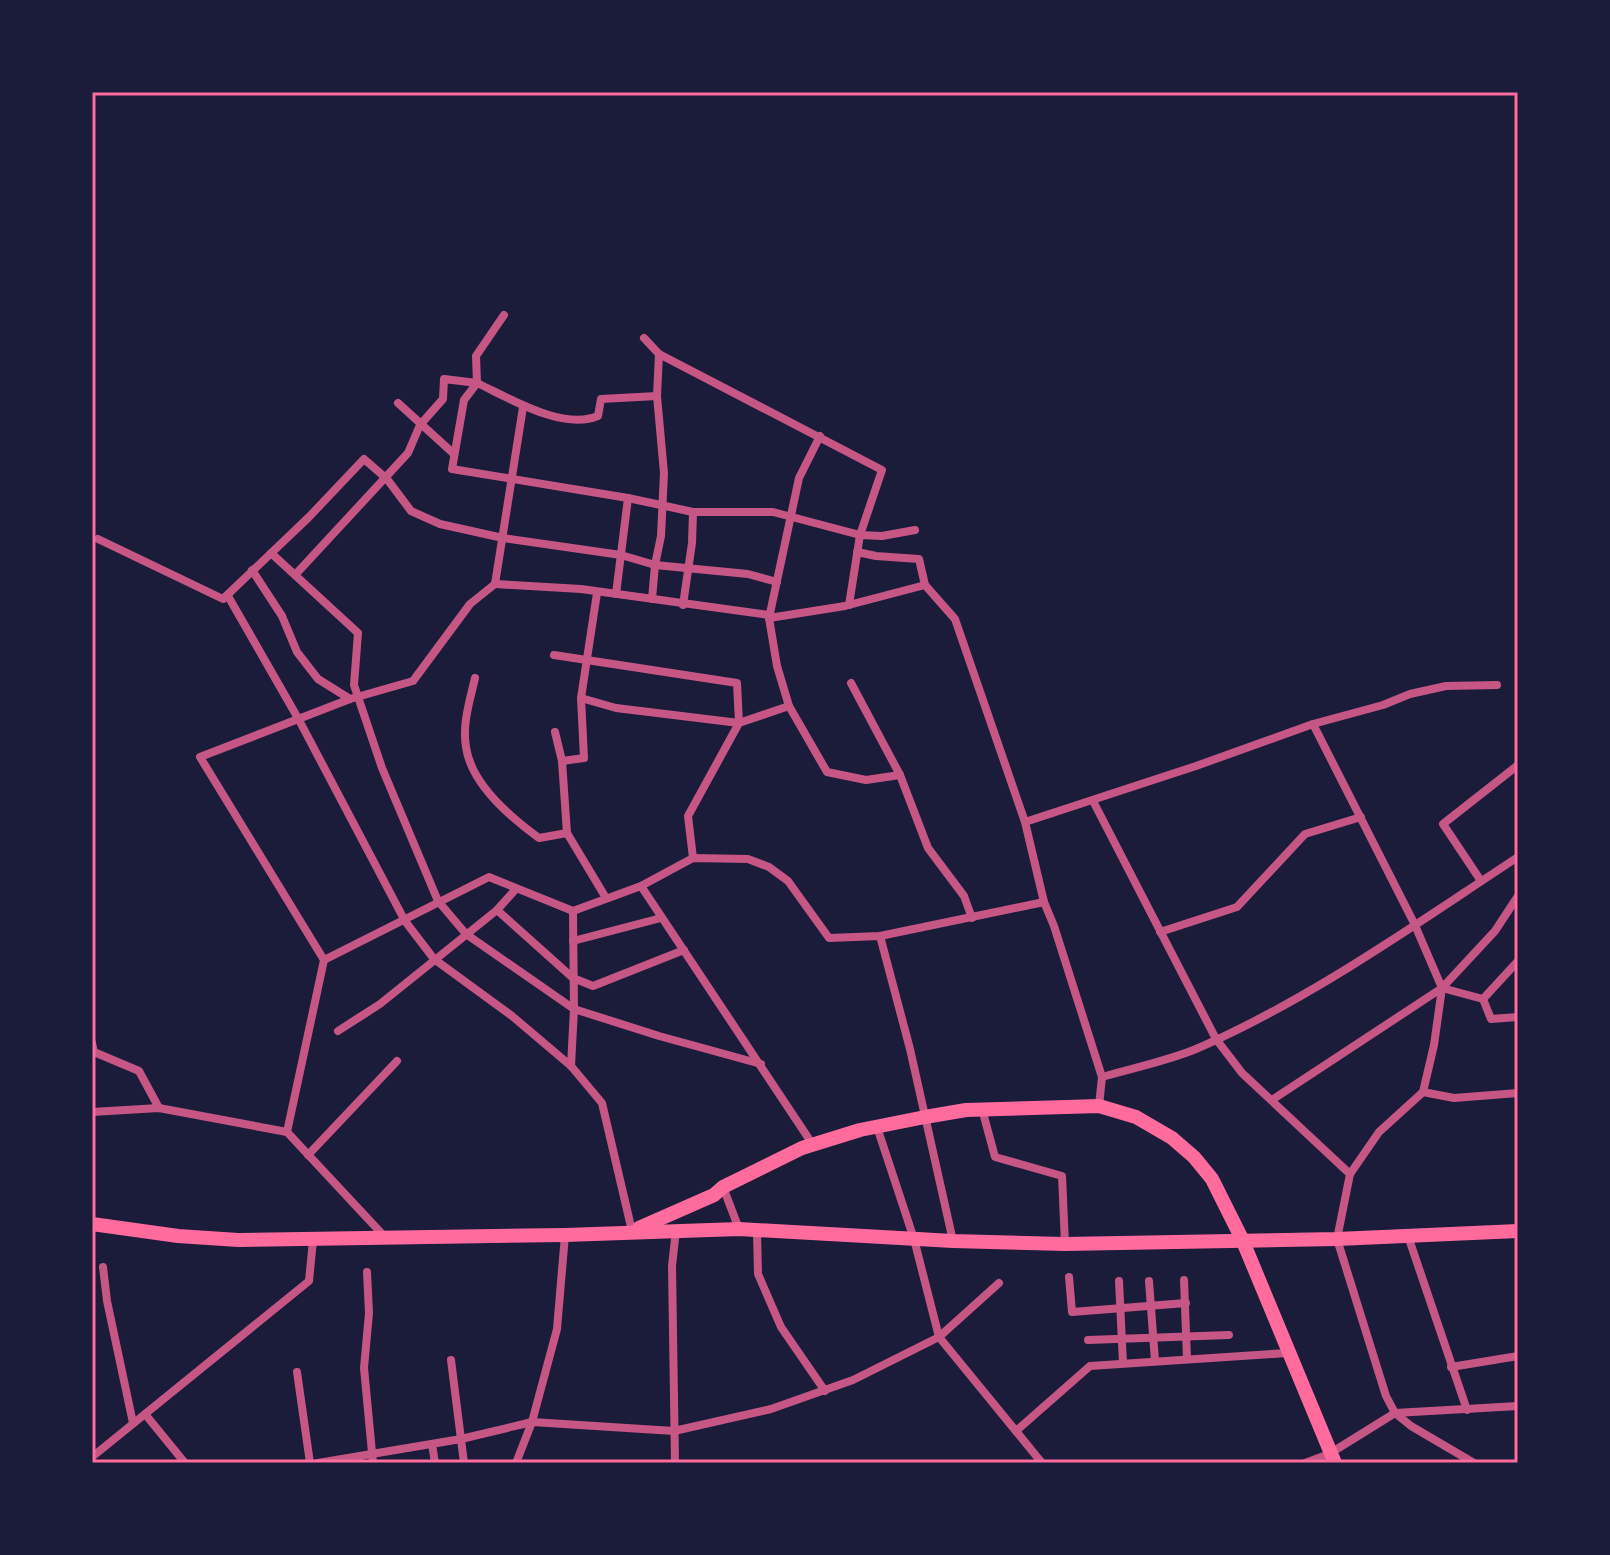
<svg xmlns="http://www.w3.org/2000/svg" width="1610" height="1555" font-family="'Alegreya Sans',sans-serif">
  <style>
    .lines { fill: none; stroke-linecap: round; stroke-linejoin: round }
    .minor { stroke: #c65784; stroke-width: 8 }
    .secondary { stroke: #ff6b9d; stroke-width: 14 }
    .neatline { fill: none; stroke: #ff6b9d; stroke-width: 3 }
  </style>
  <rect width="100%" height="100%" fill="#1b1b3a"/>
  <g class="lines">
    <g class="minor">
      <path d="M504 315 476 356 477 383C509 398 563 431 598 416L601 399 657 396"/>
      <path d="M644 338 659 354 882 470 860 535 849 605"/>
      <path d="M477 383 464 400 452 469 628 498 693 512H773L860 535 882 536 915 530"/>
      <path d="M398 403 454 454"/>
      <path d="M820 436 799 478 769 618 777 666 789 706 827 772 866 780 900 775"/>
      <path d="M98 539 223 599 309 517 364 459 387 479 411 511 440 524 503 538 621 555 655 565 748 574 777 582"/>
      <path d="M857 552 876 556 919 559 925 585"/>
      <path d="M271 553 358 633 354 685 382 768 438 901 466 934 574 1009 659 1036 761 1064"/>
      <path d="M252 570 282 616 297 652 318 679 350 699"/>
      <path d="M295 575 408 453 420 425 443 399 444 379 477 383"/>
      <path d="M495 584 581 589 769 615V618L845 606 925 585 955 619 1025 822 1044 902 1054 926 1102 1077 1099 1106"/>
      <path d="M495 584 523 407"/>
      <path d="M597 593 581 698 584 758 562 761 567 833 606 898"/>
      <path d="M616 594 628 498"/>
      <path d="M228 596 299 720 405 921 434 959 512 1016 571 1066 602 1103 632 1231"/>
      <path d="M652 599 655 565 661 536 664 473 657 396 659 354"/>
      <path d="M683 605 692 543 693 512"/>
      <path d="M554 655 737 683 739 723 616 708 581 698"/>
      <path d="M475 678C470 700 462 724 466 747 471 784 510 817 539 838L567 833"/>
      <path d="M851 683 900 775 928 848 964 896 972 918"/>
      <path d="M1313 724 1414 923 1442 988 1434 1045 1423 1092 1379 1132 1350 1174 1337 1239 1386 1396 1395 1413 1411 1426 1474 1463"/>
      <path d="M555 732 562 761"/>
      <path d="M1093 801 1216 1039 1242 1073 1350 1174"/>
      <path d="M1025 822 1196 766 1313 724 1383 705 1410 694 1446 686 1497 685"/>
      <path d="M693 858 688 816 739 723 789 706"/>
      <path d="M1481 881 1443 824 1518 765"/>
      <path d="M641 886 813 1145"/>
      <path d="M497 910 573 978 593 986 684 950"/>
      <path d="M1160 932 1237 907 1305 834 1361 817"/>
      <path d="M880 936 910 1049 953 1241"/>
      <path d="M573 941 661 918"/>
      <path d="M324 960 489 877 573 911 641 886 693 858 748 859 769 867 788 881 829 938 880 936 1044 902"/>
      <path d="M1442 988 1483 999 1491 1019 1518 1017"/>
      <path d="M1483 999 1518 961"/>
      <path d="M338 1031 380 1004 497 910 515 890"/>
      <path d="M92 1043 94 1052 139 1071 159 1108"/>
      <path d="M571 1066 574 1009 573 911"/>
      <path d="M1102 1077C1133 1068 1167 1061 1196 1049 1311 999 1414 925 1518 857"/>
      <path d="M1423 1092 1454 1098 1518 1093"/>
      <path d="M1272 1100 1442 988 1495 931 1518 896"/>
      <path d="M982 1109 995 1157 1062 1176 1065 1244"/>
      <path d="M92 1112 159 1108 287 1132 384 1236"/>
      <path d="M877 1127 914 1239 939 1337 1042 1463"/>
      <path d="M287 1132 324 960 200 757 350 699 413 681 470 604 495 584"/>
      <path d="M308 1155 397 1061"/>
      <path d="M723 1187 739 1229"/>
      <path d="M757 1231 758 1274 781 1327 825 1391"/>
      <path d="M1408 1236 1467 1410"/>
      <path d="M103 1267 107 1301 133 1423"/>
      <path d="M367 1272 369 1313 364 1368 373 1463"/>
      <path d="M1069 1277 1072 1312 1186 1303"/>
      <path d="M1184 1280 1187 1359"/>
      <path d="M1119 1281 1123 1363"/>
      <path d="M1149 1281 1155 1361"/>
      <path d="M1088 1340 1229 1335"/>
      <path d="M451 1360 464 1463"/>
      <path d="M1451 1367 1518 1356"/>
      <path d="M297 1372 310 1463"/>
      <path d="M145 1414 185 1463"/>
      <path d="M1016 1431 1090 1366 1287 1353"/>
      <path d="M432 1444 435 1463"/>
      <path d="M92 1457 309 1281 313 1240"/>
      <path d="M318 1463 461 1439 532 1422 674 1431 771 1409 853 1380 939 1337 999 1283"/>
      <path d="M516 1463 532 1422 557 1329 565 1235"/>
      <path d="M675 1463 672 1266 676 1230"/>
      <path d="M1305 1463 1329 1454 1395 1413 1518 1406"/>
    </g>
    <g class="secondary">
      <path d="M92 1224 178 1236 238 1240 565 1235 739 1229 953 1241 1065 1244 1337 1239 1518 1231"/>
      <path d="M639 1228 714 1195 723 1187 802 1148 860 1130 925 1117 966 1110 1099 1106 1136 1117 1172 1138 1194 1157 1212 1179 1242 1239 1335 1463"/>
    </g>
  </g>
  <rect width="1610" height="1555" fill="none" stroke="#1b1b3a" stroke-width="188"/>
  <rect x="94" y="94" width="1422" height="1367" class="neatline"/>
</svg>
